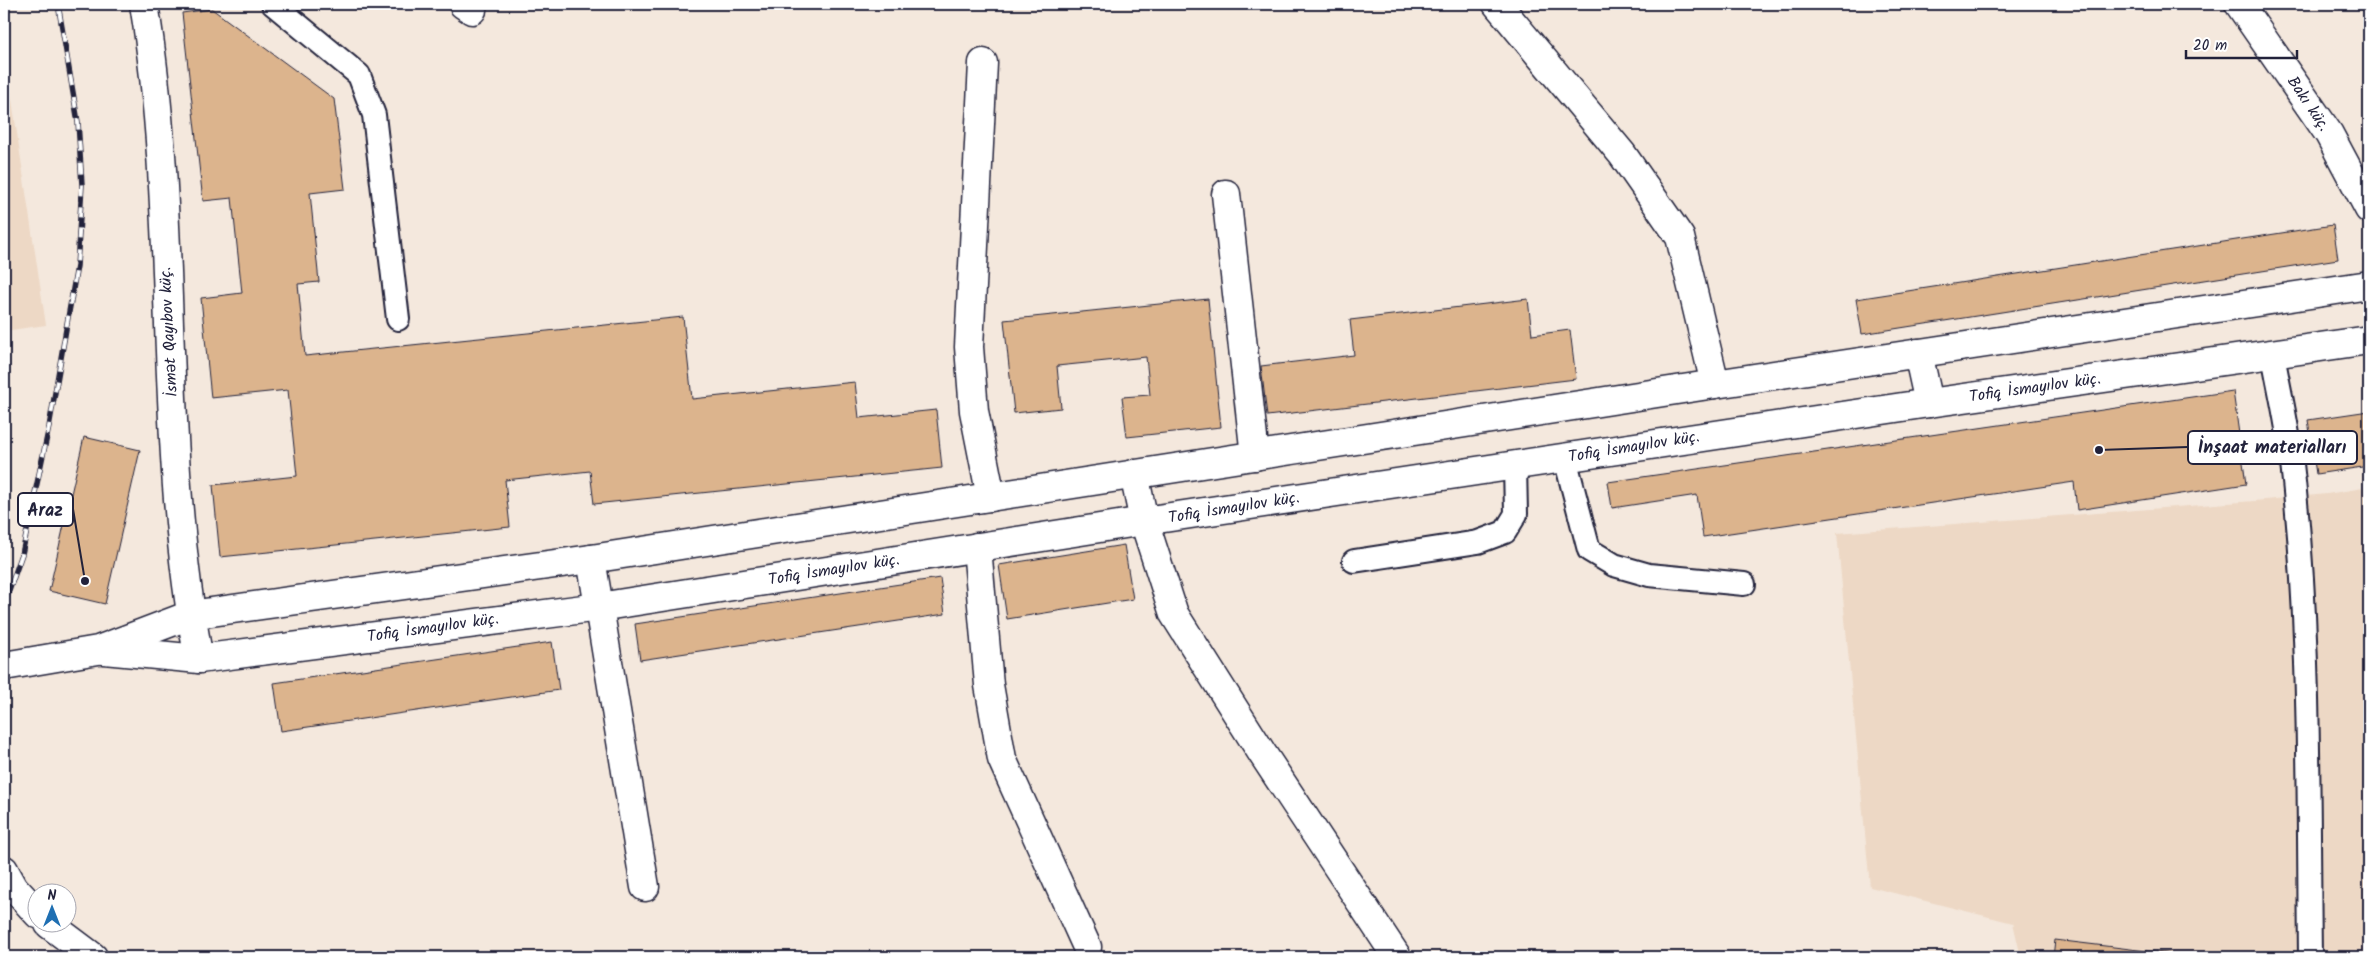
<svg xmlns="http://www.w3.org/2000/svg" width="2373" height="961" font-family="Kalam,sans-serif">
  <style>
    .built { fill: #edd8c5 }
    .building { fill: #dcb48d; stroke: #22223b }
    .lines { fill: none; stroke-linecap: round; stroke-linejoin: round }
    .lane-casing { stroke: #22223b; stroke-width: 26 }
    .street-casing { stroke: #22223b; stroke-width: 31 }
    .secondary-casing { stroke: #22223b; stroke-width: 31 }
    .primary-casing { stroke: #22223b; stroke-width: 31 }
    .lane { stroke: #fff; stroke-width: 22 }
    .street { stroke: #fff; stroke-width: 28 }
    .secondary { stroke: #fff; stroke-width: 28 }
    .primary { stroke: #fff; stroke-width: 28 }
    .rail-casing { stroke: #22223b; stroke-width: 5.5 }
    .rail { stroke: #fff; stroke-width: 4; stroke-dasharray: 11; stroke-linecap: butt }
    .labels { text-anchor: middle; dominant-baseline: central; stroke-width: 4; stroke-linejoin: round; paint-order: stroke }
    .street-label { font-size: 16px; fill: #22223b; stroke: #fff }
    .leader { fill: none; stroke: #22223b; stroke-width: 2 }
    .callout-dot { fill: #22223b; stroke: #fff; stroke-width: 2 }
    .callout { fill: #fff; stroke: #22223b; stroke-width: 2 }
    .callout-label { font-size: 18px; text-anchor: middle; font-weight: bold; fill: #22223b }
  </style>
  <rect width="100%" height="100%" fill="#f4e8dd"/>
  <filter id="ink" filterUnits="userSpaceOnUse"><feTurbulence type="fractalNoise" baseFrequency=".02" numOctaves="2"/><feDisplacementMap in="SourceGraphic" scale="10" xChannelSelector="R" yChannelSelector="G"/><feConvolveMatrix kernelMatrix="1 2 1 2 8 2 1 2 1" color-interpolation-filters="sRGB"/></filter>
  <g filter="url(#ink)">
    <g class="built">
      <path d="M4 47 46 325 4 331Z"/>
      <path d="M2369 487V957H2021L2013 923 1870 887 1837 533 2254 501 2327 494Z"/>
    </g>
    <g class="building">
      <path d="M212 9 334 99 345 189 310 193 319 282 298 284 305 356 683 317 692 399 855 382 859 418 936 410 942 468 594 504 590 471 505 480 510 527 220 557 213 485 297 476 288 390 211 398 201 298 242 293 232 198 203 201 182 13Z"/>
      <path d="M2333 225 2338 259 1862 334 1856 299Z"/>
      <path d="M1208 299 1221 427 1127 437 1122 397 1150 395 1146 357 1057 366 1061 408 1014 413 1004 320Z"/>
      <path d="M1528 299 1532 335 1570 330 1576 379 1267 416 1261 366 1354 355 1350 320Z"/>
      <path d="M2233 391 2246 484 2077 510 2074 482 1703 537 1697 495 1612 508 1608 482Z"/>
      <path d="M2369 411V466L2316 474 2308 420Z"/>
      <path d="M84 437 140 450 105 604 49 591Z"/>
      <path d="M1124 545 1133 599 1007 619 999 565Z"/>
      <path d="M940 578 945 614 640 660 635 624Z"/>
      <path d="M552 642 559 690 281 731 274 683Z"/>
      <path d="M2055 940 2197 957H2053Z"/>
    </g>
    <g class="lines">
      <g class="lane-casing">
        <g id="lane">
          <path d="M273 4 359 75 374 115 398 319"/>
          <path d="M2273 355C2279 388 2287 422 2291 455 2311 622 2308 790 2310 957"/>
          <path d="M1565 458 1589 550 1614 565 1649 575 1744 584"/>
          <path d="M1354 561 1478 542 1505 532 1516 514 1515 465"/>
        </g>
      </g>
      <g class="street-casing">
        <g id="street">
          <path d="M463 4 472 10"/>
          <path d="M1497 4 1622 154 1680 237 1715 384"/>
          <path d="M2239 4 2329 134 2369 209"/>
          <path d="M983 63 969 347 974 411 991 497"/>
          <path d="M1226 194 1255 456"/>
          <path d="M1144 521 1174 614 1262 753 1397 957"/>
          <path d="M977 547 989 685 1002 759 1087 947"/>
          <path d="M599 607 645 887"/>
          <path d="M4 870 14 888 38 914"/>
          <path d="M49 924 93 957"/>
        </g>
      </g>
      <g class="secondary-casing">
        <path id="secondary" d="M144 4C180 221 157 443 199 659"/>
      </g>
      <g class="primary-casing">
        <g id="primary">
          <path d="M1918 353 1929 403"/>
          <path d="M1134 474 1144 521"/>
          <path d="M591 559 599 607"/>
          <path d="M104 650 199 659 599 607 1144 521 1929 403 2369 340"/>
          <path d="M4 666 98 650 190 615 591 559 1715 384 2369 285"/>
        </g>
      </g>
      <use href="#lane" class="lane"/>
      <use href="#street" class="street"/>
      <use href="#secondary" class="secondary"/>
      <use href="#primary" class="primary"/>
      <g class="rail-casing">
        <path id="rail" d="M4 605 22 554 49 427 77 266 82 185 78 122 58 4"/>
      </g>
      <use href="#rail" class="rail"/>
    </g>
  </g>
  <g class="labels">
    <g class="street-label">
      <text transform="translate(2308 104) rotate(56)">Bakı küç.</text>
      <text transform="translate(169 332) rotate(-93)">İsmət Qayıbov küç.</text>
      <text transform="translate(2035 388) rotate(-8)">Tofiq İsmayılov küç.</text>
      <text transform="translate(1634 447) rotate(-9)">Tofiq İsmayılov küç.</text>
      <text transform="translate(1234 508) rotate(-9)">Tofiq İsmayılov küç.</text>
      <text transform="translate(834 570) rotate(-9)">Tofiq İsmayılov küç.</text>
      <text transform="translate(433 628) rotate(-8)">Tofiq İsmayılov küç.</text>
    </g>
  </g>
  <path class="leader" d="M2099 450L2188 447M85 581L73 509"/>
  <g class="callout-dot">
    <circle cx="2099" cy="450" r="5"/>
    <circle cx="85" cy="581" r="5"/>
  </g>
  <g class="callout">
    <rect x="2188" y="431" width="169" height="33" rx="5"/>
    <rect x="18" y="493" width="55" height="33" rx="5"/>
  </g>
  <g class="callout-label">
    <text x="2272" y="453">İnşaat materialları</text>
    <text x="45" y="516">Araz</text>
  </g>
  <rect width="2373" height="961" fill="none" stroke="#fff" stroke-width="20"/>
  <rect x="10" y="10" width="2353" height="941" fill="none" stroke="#22223b" stroke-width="2" filter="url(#ink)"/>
  <g transform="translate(52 908)"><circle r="24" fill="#ffffff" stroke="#a7a7b1"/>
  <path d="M0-4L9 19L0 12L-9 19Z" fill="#1f6fb2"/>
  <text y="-8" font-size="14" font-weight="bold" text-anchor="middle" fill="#22223b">N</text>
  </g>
  <path d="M2186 50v8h111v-8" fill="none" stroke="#22223b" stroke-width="2.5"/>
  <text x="2193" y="50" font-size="15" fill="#22223b" stroke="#ffffff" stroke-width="4" paint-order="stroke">20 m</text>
</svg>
